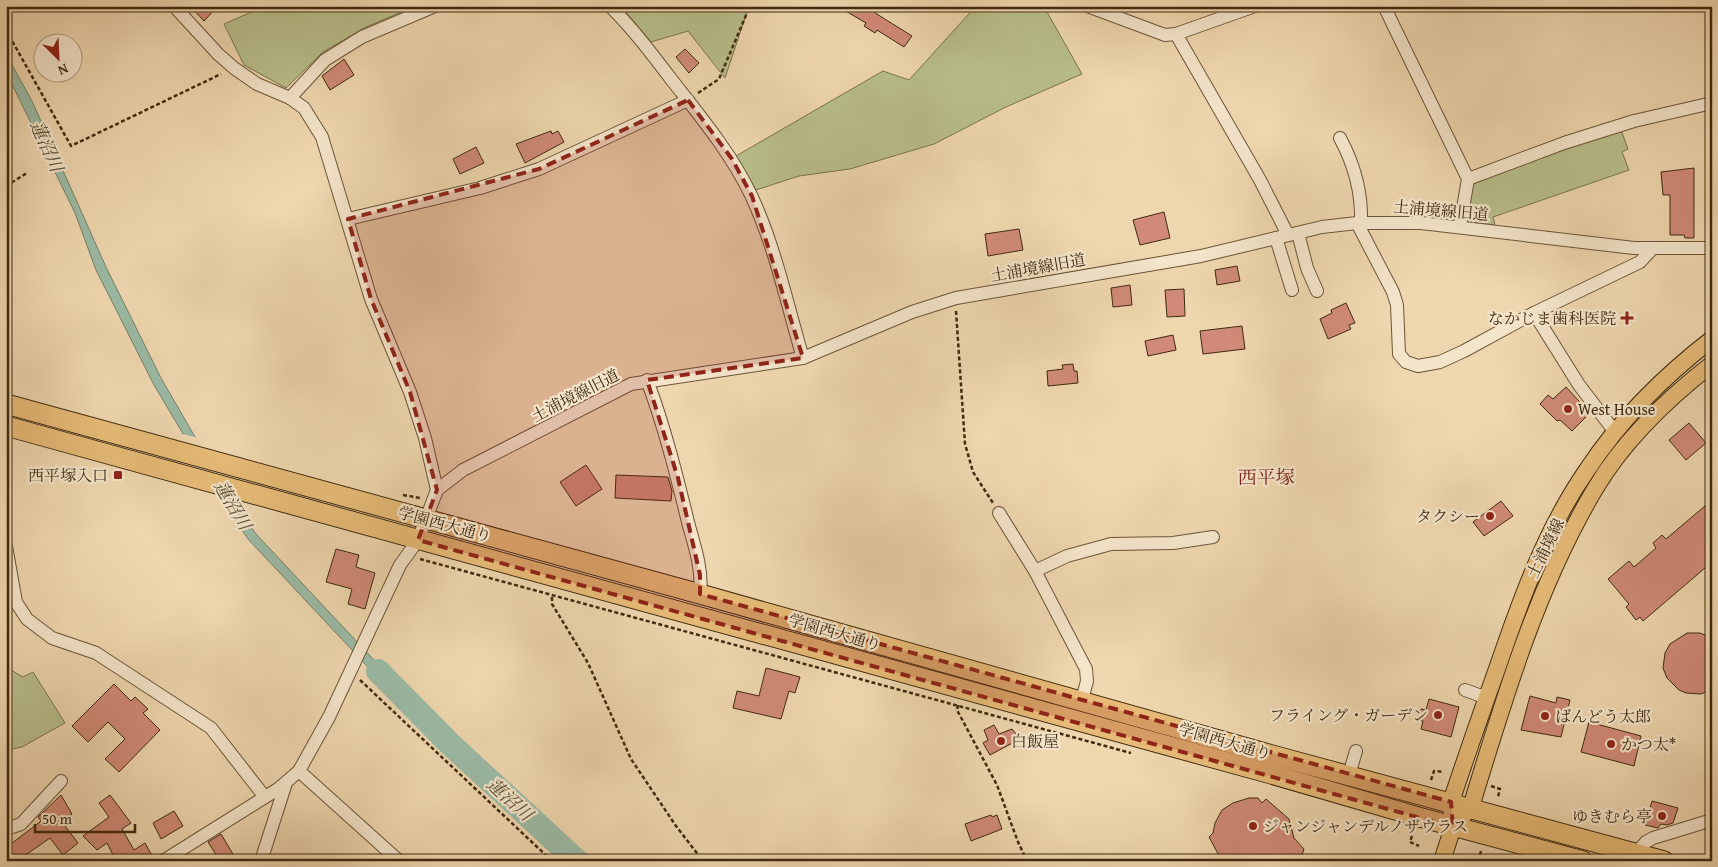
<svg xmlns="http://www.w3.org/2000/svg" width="1718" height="867" font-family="'Gentium Book Plus','Noto Serif JP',serif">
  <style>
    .green { fill: #b8be8b; stroke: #7c744d }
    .water { fill: #9bbaa5; stroke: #768069 }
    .pier { fill: #eed6ae }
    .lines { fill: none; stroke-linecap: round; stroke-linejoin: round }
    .river { stroke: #9bbaa5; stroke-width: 24 }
    .building { fill: #d08a77; stroke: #3f2a0f }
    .minor-casing { stroke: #6b5537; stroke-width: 14 }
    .major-casing { stroke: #3f2a0f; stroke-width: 18 }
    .highway-casing { stroke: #3f2a0f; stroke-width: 21 }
    .path { stroke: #3f2a0f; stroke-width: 2.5; stroke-dasharray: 4 2.5; stroke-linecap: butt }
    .minor { stroke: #f4e4ca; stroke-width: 12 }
    .major { stroke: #e7bb77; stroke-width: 16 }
    .highway { stroke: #e7bb77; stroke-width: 19 }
    .marked { fill: #8f2418; fill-opacity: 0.2; stroke: #8f2418; stroke-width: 4; stroke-dasharray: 10 6; stroke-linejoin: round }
    .poi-dot { fill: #8f2418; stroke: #f4e4ca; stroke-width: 2 }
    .labels { text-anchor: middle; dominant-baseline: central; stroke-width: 4.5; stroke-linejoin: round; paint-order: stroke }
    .street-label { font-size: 16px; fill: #3f2a0f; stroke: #f4e4ca }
    .poi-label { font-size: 16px; fill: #3f2a0f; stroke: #f4e4ca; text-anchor: end }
    .water-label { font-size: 18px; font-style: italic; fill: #564e34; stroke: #f4e4ca }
    .quarter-label { font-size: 19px; fill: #7a1f14; stroke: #f4e4ca }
  </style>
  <rect width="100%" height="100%" fill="#eed6ae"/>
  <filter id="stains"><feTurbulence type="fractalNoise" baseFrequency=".004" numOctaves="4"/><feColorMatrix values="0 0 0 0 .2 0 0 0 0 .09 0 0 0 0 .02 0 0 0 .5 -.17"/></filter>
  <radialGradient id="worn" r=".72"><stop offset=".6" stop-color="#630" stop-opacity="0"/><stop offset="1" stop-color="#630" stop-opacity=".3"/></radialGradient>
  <g class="green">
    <path d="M265 6H416L366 27 323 52 286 88 244 65 224 24Z"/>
    <path d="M621 6H749L725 78 688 31 651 42Z"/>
    <path d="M976 6H1024L1047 12 1082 74 1006 107 934 144 850 169 799 176 756 190 736 156 883 71 909 80Z"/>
    <path d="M1621 130 1628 149 1622 152 1629 170 1493 217 1495 225 1468 222 1465 218 1471 188 1475 183 1496 173Z"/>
    <path d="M6 667 23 677 33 672 65 723 22 747 6 750Z"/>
  </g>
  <path class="water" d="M6 54 32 101 106 267 161 378 236 508 257 535 403 691 396 697 248 539 226 506 154 385 96 270 75 213 6 72Z"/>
  <path class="pier" d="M178 433 199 438 238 507 221 502Z"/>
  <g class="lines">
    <path class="river" d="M378 671 450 744 577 861"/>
  </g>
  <g class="building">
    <path d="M190 6H218L204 21Z"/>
    <path d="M837 6H864L912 36 904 47 877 30 875 33 864 26 866 23Z"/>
    <path d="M685 49 699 63 689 73 676 57Z"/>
    <path d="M344 59 354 75 330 90 322 76Z"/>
    <path d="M551 131 552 134 558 131 564 142 525 163 516 144Z"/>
    <path d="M476 147 484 163 460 174 453 159Z"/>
    <path d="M1694 168V238H1685L1684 235H1670V195H1663L1661 172Z"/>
    <path d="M1164 212 1170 238 1140 245 1133 220Z"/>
    <path d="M1019 229 1023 250 988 256 985 234Z"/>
    <path d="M1237 266 1240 281 1217 285 1215 270Z"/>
    <path d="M1130 285 1132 305 1113 307 1111 288Z"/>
    <path d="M1184 289 1185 316 1167 317 1165 290Z"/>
    <path d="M1346 303 1355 323 1349 325 1351 329 1328 339 1320 319 1332 313 1331 310Z"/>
    <path d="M1242 326 1245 349 1203 354 1200 331Z"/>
    <path d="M1173 335 1176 350 1148 356 1145 341Z"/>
    <path d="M1073 364 1074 371H1077L1078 383 1048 386 1047 371 1063 369 1062 365Z"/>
    <path d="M1566 387 1590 413 1572 431 1560 420 1557 421 1540 404 1548 395 1553 399Z"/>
    <path d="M1689 423 1706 443 1686 460 1669 440Z"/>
    <path d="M586 465 602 489 576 506 560 482Z"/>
    <path d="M616 475 668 477 672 491 671 501 615 498Z"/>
    <path d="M1712 500V562L1643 621 1640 617 1636 620 1626 607 1629 604 1608 579 1629 561 1634 567 1656 548 1653 543 1662 535 1666 539Z"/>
    <path d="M1501 501 1513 516 1484 536 1473 522Z"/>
    <path d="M336 549 359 555 356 567 375 573 365 609 348 604 352 589 326 582Z"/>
    <path d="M1687 633H1700L1712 638V689L1701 694 1686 693 1679 690 1667 678 1663 668 1665 653 1670 644Z"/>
    <path d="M766 668 800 677 795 693 789 691 781 719 733 708 737 691 759 696Z"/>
    <path d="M114 684 131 701 135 697 148 709 143 713 160 730 119 772 105 759 125 739 108 722 88 742 72 726Z"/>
    <path d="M1530 696 1556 703 1557 697 1570 700 1561 737 1521 730Z"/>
    <path d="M1429 699 1459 707 1451 737 1421 729 1423 721 1418 720 1421 709 1426 710Z"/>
    <path d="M1589 722 1641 736 1634 766 1581 752Z"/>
    <path d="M994 725 999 734 1012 729 1020 739 990 755 983 743 988 740 984 730Z"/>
    <path d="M61 795 72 814 62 822 78 843 63 855 50 838 17 861 7 847 41 821 38 817Z"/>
    <path d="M110 795 131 823 122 829 134 850 145 843 155 861H116L107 843 97 850 83 836 109 817 99 803Z"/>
    <path d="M1249 798H1258L1262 803 1266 799 1289 819 1294 838 1304 849 1300 861H1222L1209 837 1213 833 1215 823 1222 810 1233 803Z"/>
    <path d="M1652 801 1678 808 1673 823 1667 825 1661 824 1658 828 1645 825Z"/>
    <path d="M174 811 183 826 161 839 153 823Z"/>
    <path d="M991 815 992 817 997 815 1002 829 971 841 965 824Z"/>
    <path d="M221 834 237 861H220L208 842Z"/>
  </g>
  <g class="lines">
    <g class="minor-casing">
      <g id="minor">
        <path d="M174 6 218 54 234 68 257 84 290 98 304 108 322 137 371 299 410 392 425 438 437 490"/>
        <path d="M610 6C633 29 652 54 671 79 700 116 731 153 751 195 775 246 787 304 803 358"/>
        <path d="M1087 6 1165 35 1176 34 1255 6"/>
        <path d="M1384 6 1468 179 1460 226"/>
        <path d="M1176 34 1260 180 1288 235"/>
        <path d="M290 98 325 60 362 37 435 6"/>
        <path d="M1340 138C1354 164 1362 192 1361 222"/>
        <path d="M1468 179 1564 143 1634 121 1712 103"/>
        <path d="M348 219 480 188 539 169 688 100"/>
        <path d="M1357 223 1393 292 1397 305 1399 354 1406 362 1418 366 1440 362 1464 351 1534 313 1640 262 1652 249"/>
        <path d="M1298 233 1307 268 1317 291"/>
        <path d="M1276 238 1292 290"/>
        <path d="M1534 313 1579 385 1615 432"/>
        <path d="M647 380C665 428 677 477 689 526 695 547 703 572 700 594"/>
        <path d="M999 513 1035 571 1086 669 1087 681 1082 700"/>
        <path d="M6 546 16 602 27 619 52 638 96 653 211 728 264 796"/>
        <path d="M1035 571 1067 556 1111 544 1173 543 1213 537"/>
        <path d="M1465 690 1487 698"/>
        <path d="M299 771 399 861"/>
        <path d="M1349 775 1356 751"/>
        <path d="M6 829 21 824 61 781"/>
        <path d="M1636 853 1646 842 1653 838 1712 820"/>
        <path d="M163 861 278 789 299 771 329 717 400 565 418 540 437 490 463 470 631 384 803 358 912 312 956 298 1201 256 1322 227 1357 223H1421L1634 248H1712"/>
        <path d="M261 861 286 783"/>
      </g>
    </g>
    <g class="major-casing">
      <g id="major">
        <path d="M1461 818 1471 807C1504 699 1537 586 1595 489 1624 440 1667 399 1712 364"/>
        <path d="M1442 861 1453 827 1451 802C1466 757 1482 711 1498 666 1521 599 1546 529 1587 470 1620 420 1664 376 1712 339"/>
      </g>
    </g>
    <g class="highway-casing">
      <g id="highway">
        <path d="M6 404 700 594 1276 756 1664 861"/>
        <path d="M6 426 1271 774 1419 817 1583 861"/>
      </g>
    </g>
    <g class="path">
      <path d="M6 30 71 146 221 74"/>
      <path d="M698 93 719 79 750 6"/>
      <path d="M6 186 27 173"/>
      <path d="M956 311 965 444 973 472 993 503"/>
      <path d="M403 495 420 498"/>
      <path d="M420 559 1131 753"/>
      <path d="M552 597V604L588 663 631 759 676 826 703 861"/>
      <path d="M360 680 552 861"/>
      <path d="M958 705 957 710 997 785 1018 842 1027 861"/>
      <path d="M1431 780 1434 771 1444 772"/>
      <path d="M1491 786 1500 789 1498 797"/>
      <path d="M1412 836 1410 842 1419 846"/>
      <path d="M1467 859 1473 861"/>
      <path d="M1478 861 1481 851"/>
    </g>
    <use href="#minor" class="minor"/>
    <use href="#major" class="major"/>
    <use href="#highway" class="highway"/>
  </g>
  <path class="marked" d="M688 100 732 159 752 196 803 358 647 380 678 478 700 575V594L1451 802 1453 827 418 540 437 490 410 392 371 299 348 219 539 169Z"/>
  <g class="poi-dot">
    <path d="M1624.5 310.5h5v5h5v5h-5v5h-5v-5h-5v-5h5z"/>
    <circle cx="1568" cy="409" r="5"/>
    <rect x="113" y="470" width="10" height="10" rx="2.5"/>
    <circle cx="1490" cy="516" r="5"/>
    <circle cx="1438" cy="715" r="5"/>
    <circle cx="1545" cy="716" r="5"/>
    <circle cx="1001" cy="741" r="5"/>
    <circle cx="1611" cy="744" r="5"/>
    <circle cx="1662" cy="816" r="5"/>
    <circle cx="1253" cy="826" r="5"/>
  </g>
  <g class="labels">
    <g class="street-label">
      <text transform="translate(1441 210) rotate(5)">土浦境線旧道</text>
      <text transform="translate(1038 267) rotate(-10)">土浦境線旧道</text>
      <text transform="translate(575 395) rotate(-27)">土浦境線旧道</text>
      <text transform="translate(445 524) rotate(15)">学園西大通り</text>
      <text transform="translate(1545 548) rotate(-64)">土浦境線</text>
      <text transform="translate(835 632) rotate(16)">学園西大通り</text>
      <text transform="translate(1225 741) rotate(16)">学園西大通り</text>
    </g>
    <g class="poi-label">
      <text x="1616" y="318">なかじま歯科医院</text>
      <text x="1578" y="409" text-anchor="start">West House</text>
      <text x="108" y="475">西平塚入口</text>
      <text x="1480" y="516">タクシー</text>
      <text x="1428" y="715">フライング・ガーデン</text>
      <text x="1555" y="716" text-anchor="start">ばんどう太郎</text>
      <text x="1011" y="741" text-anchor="start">白飯屋</text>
      <text x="1621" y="744" text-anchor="start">かつ太*</text>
      <text x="1652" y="816">ゆきむら亭</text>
      <text x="1263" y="826" text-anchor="start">ジャンジャンデルノザウラス</text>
    </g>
    <g class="water-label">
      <text transform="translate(47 146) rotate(66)">蓮沼川</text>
      <text transform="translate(233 505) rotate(59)">蓮沼川</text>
      <text transform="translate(510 799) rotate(42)">蓮沼川</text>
    </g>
    <g class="quarter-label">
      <text x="1266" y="477">西平塚</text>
    </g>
  </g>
  <rect width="1718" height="867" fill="none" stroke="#eed6ae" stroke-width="25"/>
  <rect x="8" y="8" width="1703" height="852" fill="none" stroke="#3f2a0f" stroke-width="2.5"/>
  <rect x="12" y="12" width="1693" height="842" fill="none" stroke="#3f2a0f"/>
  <g transform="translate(58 58) rotate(156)"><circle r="24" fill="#f4e4ca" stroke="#ac9a7f"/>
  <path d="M0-4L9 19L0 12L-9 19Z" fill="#8f2418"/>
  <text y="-8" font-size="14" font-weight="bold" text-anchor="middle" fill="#3f2a0f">N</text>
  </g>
  <path d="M35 824v8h100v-8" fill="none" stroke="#3f2a0f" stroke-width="2.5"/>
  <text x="42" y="824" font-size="15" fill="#3f2a0f" stroke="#f4e4ca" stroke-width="4" paint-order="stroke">50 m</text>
  <rect width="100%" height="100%" filter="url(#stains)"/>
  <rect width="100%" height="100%" fill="url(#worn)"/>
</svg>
